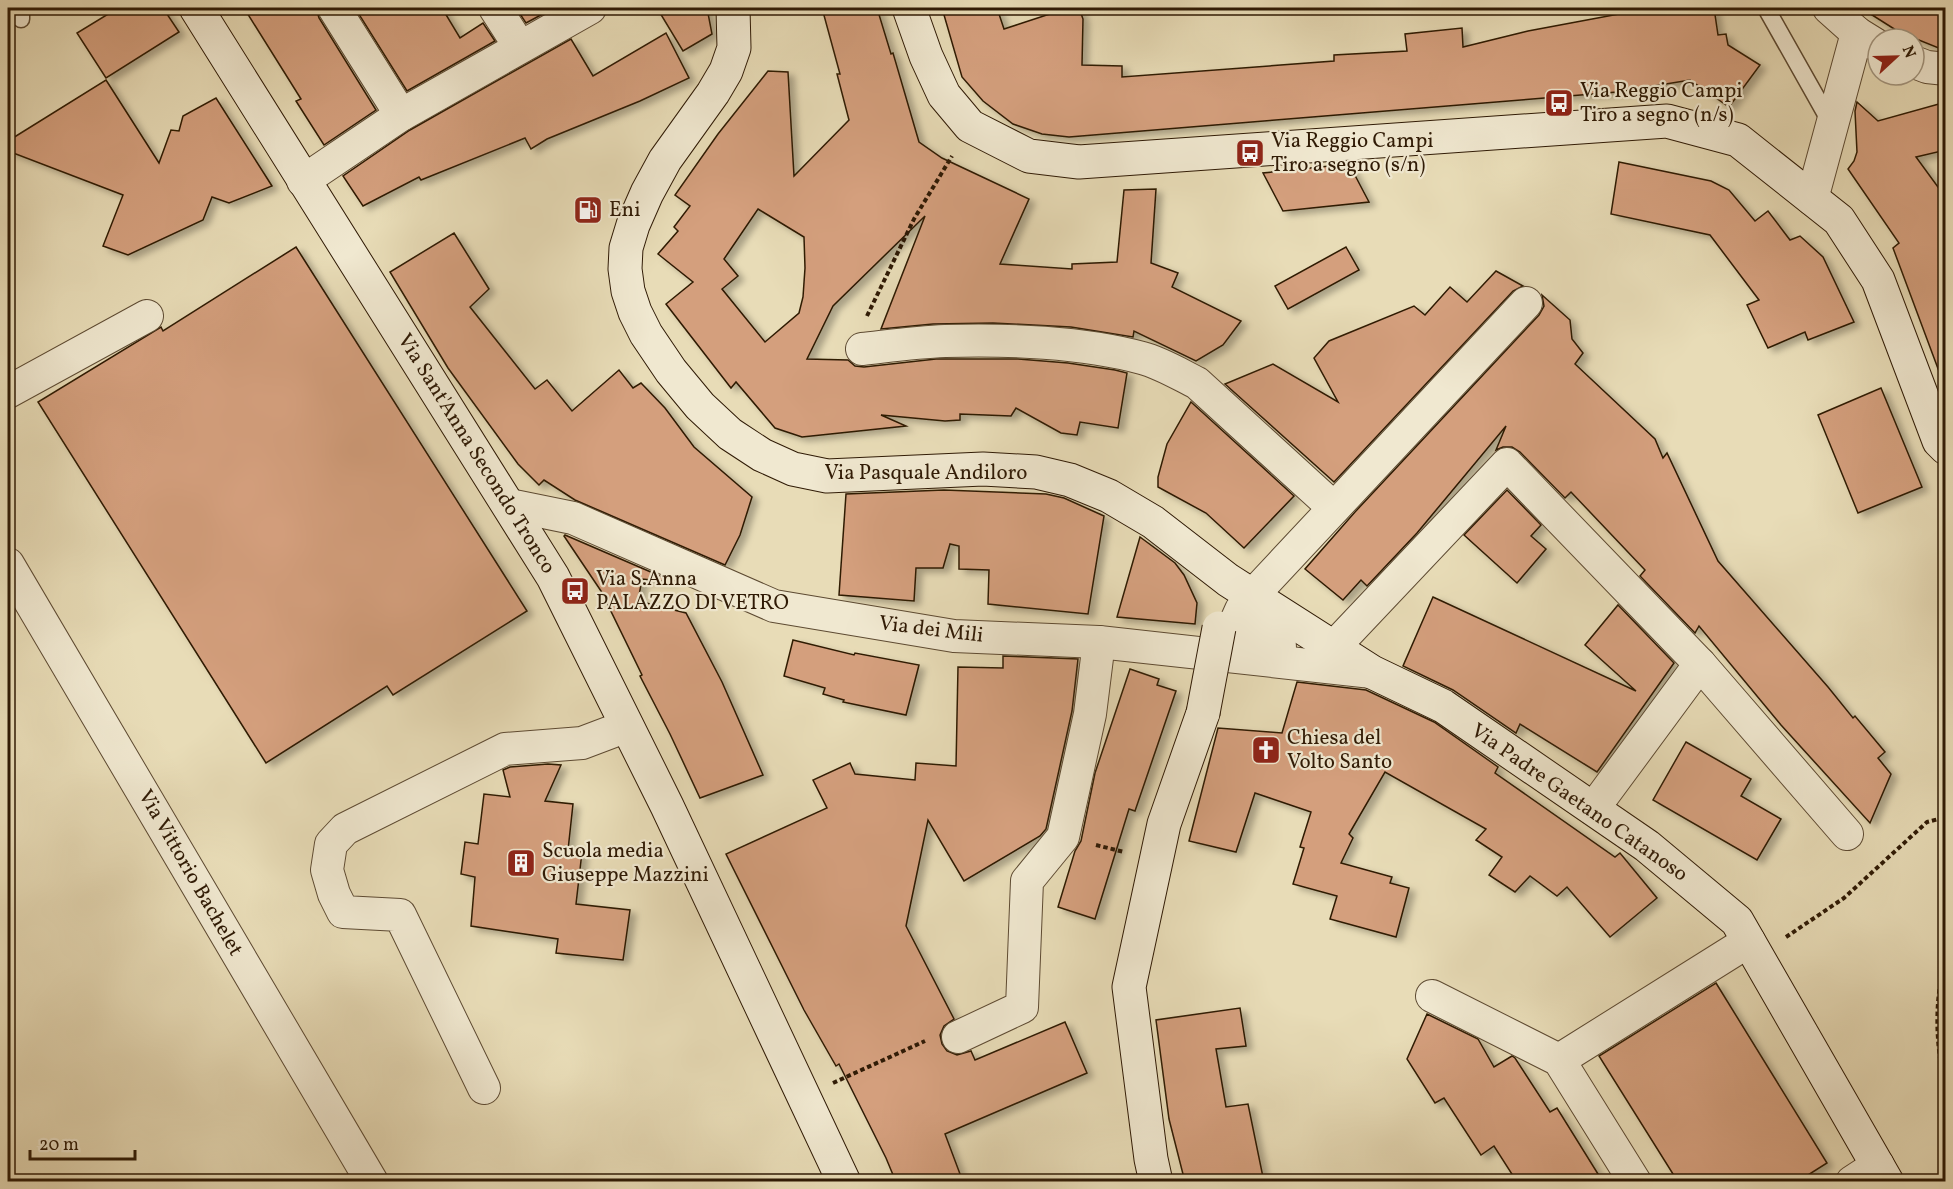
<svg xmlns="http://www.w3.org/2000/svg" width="1953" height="1189" font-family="Vollkorn,serif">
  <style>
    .building { fill: #d49f7d; stroke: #2f1a05; stroke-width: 1.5; fill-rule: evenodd; filter: url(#shadow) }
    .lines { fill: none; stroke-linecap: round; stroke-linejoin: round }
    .lane-casing { stroke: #5d4a32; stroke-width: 19 }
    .street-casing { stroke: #5d4a32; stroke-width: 34 }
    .secondary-casing { stroke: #2f1a05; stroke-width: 35 }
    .path { stroke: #2f1a05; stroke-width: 4; stroke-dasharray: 4.5 3; stroke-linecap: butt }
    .lane { stroke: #f0e8d0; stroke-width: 16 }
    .street { stroke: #f0e8d0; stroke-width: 32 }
    .secondary { stroke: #f0e8d0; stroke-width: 33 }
    .secondary-bridge-casing { stroke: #2f1a05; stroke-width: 35; stroke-linecap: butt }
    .secondary-bridge { stroke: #f0e8d0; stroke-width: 33 }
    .labels { text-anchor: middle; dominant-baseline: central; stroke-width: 4.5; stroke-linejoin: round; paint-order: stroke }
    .poi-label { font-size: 21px; fill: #2f1a05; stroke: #f0e8d0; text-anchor: start }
    .street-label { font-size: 21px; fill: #2f1a05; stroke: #f0e8d0 }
  </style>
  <defs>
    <filter id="shadow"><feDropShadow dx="6" dy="4" stdDeviation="3" flood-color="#0004"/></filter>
  </defs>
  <rect width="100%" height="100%" fill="#e8dcb7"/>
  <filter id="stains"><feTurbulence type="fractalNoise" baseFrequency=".00333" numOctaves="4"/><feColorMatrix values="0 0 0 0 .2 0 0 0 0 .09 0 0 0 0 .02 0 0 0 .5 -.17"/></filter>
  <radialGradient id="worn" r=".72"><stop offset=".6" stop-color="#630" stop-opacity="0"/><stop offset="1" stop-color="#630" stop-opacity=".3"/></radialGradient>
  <g class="building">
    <path d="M118 8H163L179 32 106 78 77 33Z"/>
    <path d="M244 8H316L319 18 376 110 324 145 296 101 301 99Z"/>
    <path d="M355 8H442L460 38 483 23 495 41 407 91Z"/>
    <path d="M516 8H552V9L526 23Z"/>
    <path d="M657 8H707L712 34 683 51Z"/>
    <path d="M822 8H877L891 54 893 53 919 142 942 158 1029 199 1000 264 1072 269V264L1117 262 1124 190 1156 189 1151 263 1178 273 1172 287 1241 321 1223 345 1196 361 1134 331 1133 337 1071 327 993 323 933 324 881 329 925 216 833 306 807 359 848 360 855 366 864 367 936 359H1018L1068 363 1115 370 1127 373 1118 428 1080 422 1077 435 1061 433 1016 408 1011 416 960 414V420L945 421 881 415 906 426 802 437 775 428 736 382 731 388 666 304 693 282 658 254 678 231 674 227 690 206 675 195 718 134 768 71 788 72 794 176 849 120 837 74H840ZM758 209 804 237 805 268 803 297 799 313 765 342 722 289 738 276 724 259Z"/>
    <path d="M942 8H997L1004 29 1068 8H1079L1083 19 1082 65 1122 66V77L1334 61V55L1407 51 1405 34 1462 28 1463 47 1528 31 1651 8H1714L1718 35 1726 34 1728 45 1760 65 1729 107 1690 80 1617 92 1069 137 1042 134 1013 124 983 101 962 77Z"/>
    <path d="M1861 8H1946V51L1899 32Z"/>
    <path d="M666 33 689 78 640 101 547 139 531 149 525 138 421 180 419 177 363 206 343 176 410 130 571 39 593 76Z"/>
    <path d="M106 80 159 163 171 130 179 131 183 116 216 98 272 186 229 203 212 197 203 220 128 255 103 246 123 195 8 151V141Z"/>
    <path d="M1857 102 1878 121 1946 102V150L1916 157 1946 198V382H1943L1893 248 1899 243 1848 169 1854 161 1857 152 1855 111Z"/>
    <path d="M1619 162 1711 181 1729 190 1755 221 1768 211 1790 240 1800 236 1823 257 1854 322 1808 340 1805 332 1768 348 1747 305 1759 300 1710 235 1611 214Z"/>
    <path d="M1349 164 1369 202 1283 211 1263 173Z"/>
    <path d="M454 233 489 289 470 307 535 389 547 380 572 411 619 370 633 388 641 383 665 408 694 447 752 497 740 535 725 565 575 500 544 480 539 485 518 464 448 368 390 272Z"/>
    <path d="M296 247 527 611 393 695 387 686 266 763 38 402 161 327 163 331Z"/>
    <path d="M1346 247 1359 270 1288 309 1275 286Z"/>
    <path d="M1496 271 1523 286 1513 291 1334 482 1225 384 1273 364 1338 402 1314 358 1329 341 1414 306 1425 315 1450 287 1467 302Z"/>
    <path d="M1542 295 1570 320 1572 339 1583 353 1575 364 1655 439 1663 458 1667 453 1718 561 1828 687 1853 718 1855 716 1885 752 1878 758 1891 774 1870 823 1781 725 1699 626 1695 633 1640 576 1645 570 1571 492 1565 498 1520 452 1512 447H1503L1496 450 1506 426 1417 533 1367 586 1361 580 1343 600 1305 569 1355 512 1539 315 1544 306Z"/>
    <path d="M1881 388 1922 487 1858 513 1818 415Z"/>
    <path d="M1191 402 1294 496 1244 548 1206 513 1158 487V477L1167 444Z"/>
    <path d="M944 490 1046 494 1064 498 1104 516 1088 614 988 604 989 570 959 569V546L950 544 943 568H916L914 601 839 595 846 494Z"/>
    <path d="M1507 490 1541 525 1531 536 1546 549 1517 583 1464 535Z"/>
    <path d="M565 535 674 582 642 579 638 601 686 613 722 682 763 775 700 798 670 734 640 676 642 675 601 591 564 536Z"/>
    <path d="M1140 537 1175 563 1184 575 1197 603 1195 624 1117 617Z"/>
    <path d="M1433 597 1636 691 1585 645 1618 605 1674 663 1597 772 1520 724 1516 733 1453 690 1403 666Z"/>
    <path d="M793 640 854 655 855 653 919 665 906 715 843 702 844 700 823 694 825 688 784 676Z"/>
    <path d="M1003 656 1078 659 1072 711 1046 829 1040 836 964 881 928 820 906 926 954 1019 944 1026 940 1035 942 1044 947 1051 957 1055 971 1051 975 1060 1065 1022 1087 1073 945 1134 963 1182H896L886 1158 839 1064 836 1066 804 1010 726 854 827 808 813 780 850 763 855 774 915 780 916 763 956 766 958 667 1003 668Z"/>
    <path d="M1130 669 1159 679 1157 685 1176 691 1135 811 1129 809 1095 919 1058 907 1075 851 1081 841 1095 773Z"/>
    <path d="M1297 682 1366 690 1434 722 1498 767 1495 773 1615 857 1620 853 1657 898 1610 937 1567 887 1557 896 1530 876 1515 892 1489 875 1502 857 1476 840 1486 829 1385 772 1349 834 1353 838 1341 863 1392 877 1390 883 1409 888 1396 937 1330 919 1337 896 1293 884 1304 848 1300 847 1311 812 1255 793 1236 852 1189 841 1218 728 1282 733Z"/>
    <path d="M1686 742 1751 779 1741 796 1781 819 1757 860 1653 800Z"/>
    <path d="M548 764 561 765 545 801 573 804 568 850 582 852 576 904 630 910 623 960 556 953 558 939 471 926 475 877 461 874 465 842 478 844 484 794 510 797 503 770 510 767Z"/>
    <path d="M1716 983 1827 1163 1797 1182H1678L1599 1056Z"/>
    <path d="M1240 1008 1246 1046 1216 1049 1226 1107 1248 1104 1264 1182H1185L1169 1119 1156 1020Z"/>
    <path d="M1427 1014 1478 1039 1494 1067 1512 1056 1515 1058 1550 1112 1557 1108 1603 1182H1517L1494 1146 1481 1155 1444 1098 1435 1103 1407 1059Z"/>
  </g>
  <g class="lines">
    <g class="lane-casing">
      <g id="lane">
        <path d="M1766 8 1832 125"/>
        <path d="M21 19V8"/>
      </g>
    </g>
    <g class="street-casing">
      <g id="street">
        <path d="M334 8 401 115"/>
        <path d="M495 8 520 47"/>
        <path d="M1829 8 1857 33 1878 46"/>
        <path d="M1914 62 1927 67 1946 69"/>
        <path d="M303 181 401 115 590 8"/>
        <path d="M1812 199 1857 33"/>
        <path d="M862 349C889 346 917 342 945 341 1006 339 1083 342 1142 358 1161 363 1179 374 1197 383L1334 508"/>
        <path d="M8 392 147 316"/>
        <path d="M509 505 573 518 774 606 954 636 1099 642 1372 672"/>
        <path d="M8 564 372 1182"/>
        <path d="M1252 596 1526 303"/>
        <path d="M1241 610 1279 626 1280 649 1229 637Z"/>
        <path d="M1333 648 1507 464 1700 664 1847 834"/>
        <path d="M1593 809 1700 664"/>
        <path d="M1432 996 1559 1060 1635 1182"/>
        <path d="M958 1037 1022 1007 1027 881 1063 837 1090 714 1099 642"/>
        <path d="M1559 1060 1749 941"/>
        <path d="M484 1088 400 915 343 912 334 894 327 870 331 844 345 829 505 749 582 743 627 726"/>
        <path d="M1852 1182 1878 1165"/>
      </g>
    </g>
    <g class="secondary-casing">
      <g id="secondary">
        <path d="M196 8 553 577 667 806 844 1182"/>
        <path d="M733 8 734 48 726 71 713 93 665 160 647 193 633 225 626 248 625 269 628 291 635 312 646 334 671 371 700 406 730 434 762 455 793 469 827 476 983 469 1036 472 1070 480 1109 496 1153 522 1228 580 1372 672 1443 706 1647 846 1737 921 1887 1182"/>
        <path d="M909 8 926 56 944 95 970 126 1029 156 1079 162 1667 121 1738 140 1839 220 1878 280 1939 441 1946 448"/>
        <path d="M1156 1182 1151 1159 1129 987 1164 824 1203 713"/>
      </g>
    </g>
    <g class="path">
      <path d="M867 316 914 219 952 156"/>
      <path d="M1096 845 1124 852"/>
      <path d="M1786 937 1844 898 1927 822 1946 817"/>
      <path d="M1946 960C1933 1001 1936 1049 1946 1090"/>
      <path d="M833 1083 925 1041"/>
    </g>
    <use href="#lane" class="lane"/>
    <use href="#street" class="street"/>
    <use href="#secondary" class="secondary"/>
    <g class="secondary-bridge-casing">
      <path id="secondary-bridge" d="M1203 713 1219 628"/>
    </g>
    <use href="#secondary-bridge" class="secondary-bridge"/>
  </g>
  <defs>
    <g id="bus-square" transform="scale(1.5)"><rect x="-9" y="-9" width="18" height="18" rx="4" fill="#8f2418" stroke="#f0e8d0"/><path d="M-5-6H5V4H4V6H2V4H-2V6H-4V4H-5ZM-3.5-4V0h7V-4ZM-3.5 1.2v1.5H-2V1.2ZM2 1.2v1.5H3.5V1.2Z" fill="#fff"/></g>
    <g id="fuel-square" transform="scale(1.5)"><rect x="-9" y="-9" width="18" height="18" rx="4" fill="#8f2418" stroke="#f0e8d0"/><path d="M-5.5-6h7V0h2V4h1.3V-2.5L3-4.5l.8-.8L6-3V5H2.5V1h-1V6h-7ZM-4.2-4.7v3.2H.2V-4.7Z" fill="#fff"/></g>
    <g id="church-square" transform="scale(1.5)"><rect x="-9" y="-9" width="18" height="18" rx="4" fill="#8f2418" stroke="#f0e8d0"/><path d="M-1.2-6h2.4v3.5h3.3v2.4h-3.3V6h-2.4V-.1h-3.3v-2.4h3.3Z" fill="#fff"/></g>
    <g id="building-square" transform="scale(1.5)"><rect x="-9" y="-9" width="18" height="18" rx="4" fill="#8f2418" stroke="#f0e8d0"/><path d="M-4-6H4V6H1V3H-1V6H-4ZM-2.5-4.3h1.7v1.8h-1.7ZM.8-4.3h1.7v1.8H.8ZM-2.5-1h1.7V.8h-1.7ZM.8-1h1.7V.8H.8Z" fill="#fff"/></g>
  </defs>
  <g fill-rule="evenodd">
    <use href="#bus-square" x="1559" y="103"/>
    <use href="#bus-square" x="1250" y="153"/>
    <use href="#fuel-square" x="588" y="210"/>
    <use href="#bus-square" x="575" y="591"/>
    <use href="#church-square" x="1266" y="750"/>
    <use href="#building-square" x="521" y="863"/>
  </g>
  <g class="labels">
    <g class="poi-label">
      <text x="1580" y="91">Via Reggio Campi<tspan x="1580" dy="24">Tiro a segno (n/s)</tspan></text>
      <text x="1271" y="141">Via Reggio Campi<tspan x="1271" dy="24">Tiro a segno (s/n)</tspan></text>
      <text x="609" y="210">Eni</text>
      <text x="596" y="579">Via S.Anna<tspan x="596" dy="24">PALAZZO DI VETRO</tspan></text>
      <text x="1287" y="738">Chiesa del<tspan x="1287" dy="24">Volto Santo</tspan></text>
      <text x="542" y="851">Scuola media<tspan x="542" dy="24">Giuseppe Mazzini</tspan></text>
    </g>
    <g class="street-label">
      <text transform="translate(476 454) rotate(58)">Via Sant'Anna Secondo Tronco</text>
      <text x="926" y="473">Via Pasquale Andiloro</text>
      <text transform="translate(931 630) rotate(7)">Via dei Mili</text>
      <text transform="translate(1579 803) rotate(35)">Via Padre Gaetano Catanoso</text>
      <text transform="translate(190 873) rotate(60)">Via Vittorio Bachelet</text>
    </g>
  </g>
  <rect width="1953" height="1189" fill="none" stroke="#e8dcb7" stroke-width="30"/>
  <rect x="9" y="9" width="1935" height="1171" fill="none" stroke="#2f1a05" stroke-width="3"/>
  <rect x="15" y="15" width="1923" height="1159" fill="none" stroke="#2f1a05" stroke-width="1.5"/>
  <g transform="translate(1896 57) rotate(68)"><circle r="28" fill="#f0e8d0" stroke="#a3967f" stroke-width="1.5"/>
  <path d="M0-4.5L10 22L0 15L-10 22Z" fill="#8f2418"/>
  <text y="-9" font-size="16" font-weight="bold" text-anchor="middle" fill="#2f1a05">N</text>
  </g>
  <path d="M30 1150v9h105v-9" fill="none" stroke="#2f1a05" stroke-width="3"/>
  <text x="39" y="1150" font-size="18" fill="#2f1a05" stroke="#f0e8d0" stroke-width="4.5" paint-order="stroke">20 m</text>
  <rect width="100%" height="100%" filter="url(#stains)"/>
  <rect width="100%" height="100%" fill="url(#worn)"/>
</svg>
